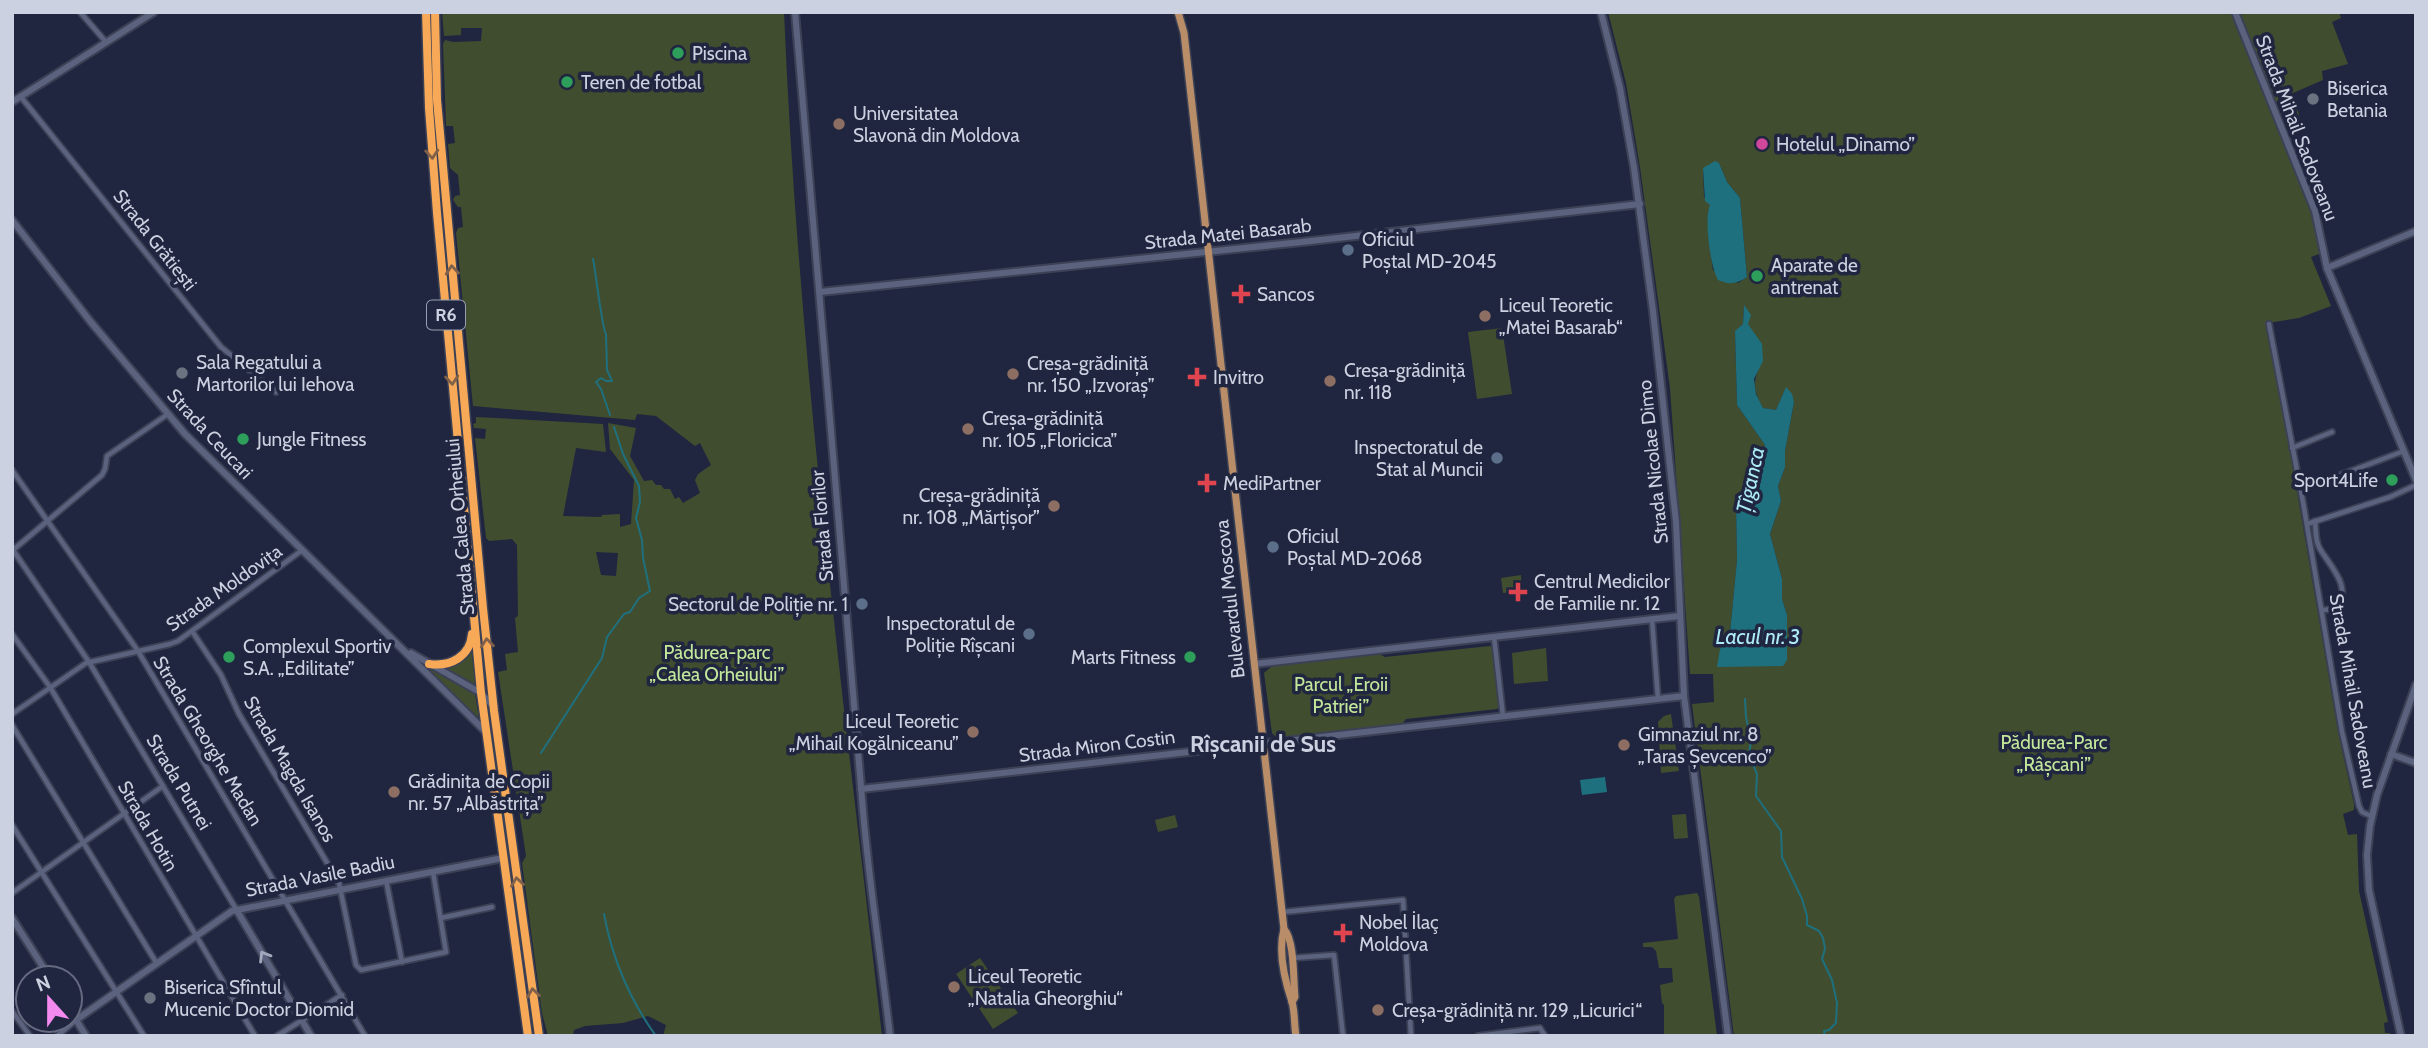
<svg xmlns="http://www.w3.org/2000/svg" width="2428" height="1048" font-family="Cabin,sans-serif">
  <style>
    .green { fill: #404e2f; fill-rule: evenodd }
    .water { fill: #1f707f }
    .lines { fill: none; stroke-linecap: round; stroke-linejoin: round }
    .stream { stroke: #1f707f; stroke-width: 2 }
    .street-casing { stroke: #3c4156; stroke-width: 8 }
    .secondary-casing { stroke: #3c4156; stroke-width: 10 }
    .primary-casing { stroke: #3c4156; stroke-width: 10 }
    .highway-casing { stroke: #3c4156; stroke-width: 11 }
    .street { stroke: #5a627e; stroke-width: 4.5 }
    .secondary { stroke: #5a627e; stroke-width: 6 }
    .primary { stroke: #b88d67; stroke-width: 7 }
    .highway { stroke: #f7a957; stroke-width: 8 }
    .oneway { stroke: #81614a }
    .oneway2 { stroke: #a4aabe }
    .leisure-dot { fill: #2e9e5b; stroke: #20263f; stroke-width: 2.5 }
    .worship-dot { fill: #6b7280; stroke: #20263f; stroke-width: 2.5 }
    .education-dot { fill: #8d6e63; stroke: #20263f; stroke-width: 2.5 }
    .hotel-dot { fill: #d1479c; stroke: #20263f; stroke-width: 2.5 }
    .service-dot { fill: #5c6f8a; stroke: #20263f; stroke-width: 2.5 }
    .health-dot { fill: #e0444e; stroke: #20263f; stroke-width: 2.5 }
    .labels { text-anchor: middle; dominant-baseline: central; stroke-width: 7; stroke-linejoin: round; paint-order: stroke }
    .shield { fill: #20263f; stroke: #989eb0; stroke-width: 2 }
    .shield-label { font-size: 18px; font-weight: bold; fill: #ccd1e1 }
    .poi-label { font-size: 19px; fill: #ccd1e1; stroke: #20263f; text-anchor: start }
    .street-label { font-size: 19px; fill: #ccd1e1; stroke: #20263f }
    .park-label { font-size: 19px; fill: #c4e89b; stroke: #20263f }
    .water-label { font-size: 21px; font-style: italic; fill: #adebf8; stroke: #20263f }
    .quarter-label { font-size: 23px; font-weight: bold; fill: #ccd1e1; stroke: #20263f }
  </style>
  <rect width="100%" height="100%" fill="#20263f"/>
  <g class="green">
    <path d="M442 12H784C798 355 843 695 882 1036H663L666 1025 648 1016 623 1023 585 1026 574 1030 573 1036H548L542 1013 522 863 526 856 498 672 507 670 505 654 518 652 515 618 518 616 517 545 512 539 489 541 486 538 475 438 485 439 486 429 474 428 473 424 476 423V417L603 424 606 452 576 448 563 516 601 517 602 515 620 514V527L631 524 634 480 610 449 608 423 636 428 630 456 644 481 652 480 656 485H661L664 489H670L675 499 679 497 683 503 700 493 695 480 698 474 711 465 700 443 695 446 656 416 637 414 635 420 473 406 456 233 458 228 463 227 461 207H458L453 200 455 196 460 195 458 175 450 168 448 144 455 143 453 126H446L443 44 445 40 453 42 481 41 482 28H461V35L444 36ZM596 552 618 553 616 576 601 575Z"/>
    <path d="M1608 12H2339L2341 18 2332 22 2348 64 2322 71 2323 80 2293 93 2302 126 2288 132 2322 224 2327 251 2311 257 2331 306 2299 318 2268 323 2339 736 2354 804V810L2343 814 2348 835 2357 834 2359 891 2388 1022 2384 1023 2385 1033H2390L2391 1036H1734L1692 704 1714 702 1713 674H1690L1670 388 1640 167 1626 83ZM1719 163 1727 182 1740 198 1747 277 1738 283 1713 270C1711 254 1704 219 1711 205L1704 197 1703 168ZM1744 306 1748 324 1762 361C1753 381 1752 388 1763 408L1776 410 1786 388 1794 402 1785 451V467L1778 486 1781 501 1770 534 1782 579V599L1787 615 1720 649 1730 633 1737 560 1736 505 1765 445 1737 405 1735 332 1743 324Z"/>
    <path d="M441 215H443L465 476Z"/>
    <path d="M1502 328 1512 394 1477 399 1468 332Z"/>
    <path d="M1521 575 1522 591 1503 593 1501 578Z"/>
    <path d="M1490 646 1493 648 1500 706 1497 709 1406 719 1402 724 1277 738 1272 733 1264 673 1272 666 1379 654 1385 657Z"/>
    <path d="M471 647 476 685 441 667Z"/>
    <path d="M1546 648 1548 681 1514 684 1512 653Z"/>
    <path d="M415 658 475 694 479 718Z"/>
    <path d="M487 703 508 845H506L486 704Z"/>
    <path d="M1671 714 1679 771 1661 773 1658 722 1664 716Z"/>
    <path d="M1686 814 1688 838 1674 839 1672 815Z"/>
    <path d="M1175 815 1178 827 1158 832 1155 820Z"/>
    <path d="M506 851H509L522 944H519Z"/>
    <path d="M1697 893 1699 897 1717 1036H1664V1005L1662 1003 1660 985 1673 982 1672 968H1659L1656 951 1652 947H1643V943L1678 939 1674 899 1676 896Z"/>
    <path d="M980 958 1018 1013 993 1029 956 974Z"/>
  </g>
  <g class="water">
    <path d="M1715 161 1719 163 1727 182 1740 198 1747 277C1737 284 1729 285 1718 280 1710 266 1704 219 1710 205L1705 201 1703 168Z"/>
    <path d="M1744 305 1751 315 1748 324 1762 344 1763 361 1754 379 1756 394 1763 408 1776 410 1786 387 1792 394 1794 402 1785 451V467L1778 486 1781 501 1770 534 1782 579V599L1787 615V660L1783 666 1717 667 1720 649 1730 633 1737 560 1736 505 1765 445 1737 405 1735 331 1743 324Z"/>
    <path d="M1605 777 1607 792 1582 795 1580 780Z"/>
  </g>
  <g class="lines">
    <g class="stream">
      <path d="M593 259C596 273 602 329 606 334L607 370 612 381H606L601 378 596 382 601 389 610 415"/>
      <path d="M1745 699 1746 717 1751 740 1749 755 1757 774 1756 796 1781 831 1782 857 1802 899 1807 916V925L1819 931 1823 938 1825 949 1822 959 1832 980 1837 1003 1836 1023 1829 1030 1824 1031 1825 1036"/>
      <path d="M541 753 602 658 607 637 624 614 630 612 639 598 650 591 643 558 642 540 636 518 640 502 639 486 623 454 614 427"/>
      <path d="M604 914C612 957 630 1000 656 1036"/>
    </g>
    <g class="street-casing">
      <g id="street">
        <path d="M80 12 106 42"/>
        <path d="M21 97 221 347 276 392"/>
        <path d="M2269 324 2303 502 2342 732 2359 806 2362 812 2371 816"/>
        <path d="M2292 448 2332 432"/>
        <path d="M12 470 138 651 365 1036"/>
        <path d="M2319 483 2404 451"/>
        <path d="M2315 521C2316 531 2315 541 2320 549 2331 567 2354 589 2335 609L2322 610"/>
        <path d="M2307 524 2390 497 2416 485"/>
        <path d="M13 550 89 662 236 909"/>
        <path d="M13 550 102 475 105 469 107 456 168 414"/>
        <path d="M1652 619 1658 699"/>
        <path d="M192 631 221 675 239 714 339 883 356 965 361 970 446 952 433 872"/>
        <path d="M12 634 50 687 255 1036"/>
        <path d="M1494 637 1503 716"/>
        <path d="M12 714 86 663 170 644 178 641 301 551"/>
        <path d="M12 725 157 964"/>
        <path d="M12 825 144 1036"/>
        <path d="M386 880 402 962"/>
        <path d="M12 893 163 786"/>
        <path d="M1283 912 1403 900 1411 1036"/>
        <path d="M441 918 492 907"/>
        <path d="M1292 958 1334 955 1343 1036"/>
        <path d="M12 1011 30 1036"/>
        <path d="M57 1036 76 1020"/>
        <path d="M277 1036 342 995"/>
        <path d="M1478 1036 1540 1028 1545 1036"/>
      </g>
    </g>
    <g class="secondary-casing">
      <g id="secondary">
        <path d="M795 12C818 274 840 537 862 799 868 878 881 957 890 1036"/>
        <path d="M1601 12 1620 88 1634 168 1653 311 1676 522 1684 696 1728 1036"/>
        <path d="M2235 12 2315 211 2327 268 2416 480"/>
        <path d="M12 102 154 12"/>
        <path d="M12 220 90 321 185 434 486 732"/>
        <path d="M2327 268 2416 231"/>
        <path d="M820 292 1302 242 1640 204"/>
        <path d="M411 653 481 693 492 705"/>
        <path d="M1254 664 1680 616"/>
        <path d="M2391 754 2416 763"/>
        <path d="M861 789 1684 696"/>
        <path d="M236 909 311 1036"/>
        <path d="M12 918 50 978"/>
        <path d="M70 1010 86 1036"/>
        <path d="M76 1020 232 911 503 858"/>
        <path d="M2401 1036 2369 890 2367 855 2370 826 2377 795 2416 685"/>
      </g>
    </g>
    <g class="primary-casing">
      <g id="primary">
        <path d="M1178 12 1184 33 1284 929C1278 951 1285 981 1292 1002 1295 1012 1294 1025 1296 1036"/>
        <path d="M1284 929C1295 941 1293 980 1295 997L1292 1002"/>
      </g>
    </g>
    <g class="highway-casing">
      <g id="highway">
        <path d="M426 12 429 108 437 213 481 693 528 1036"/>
        <path d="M435 12 437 100 483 608 494 711 539 1036"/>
        <path d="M429 664C450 667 470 657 472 634"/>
      </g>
    </g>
    <use href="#street" class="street"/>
    <use href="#secondary" class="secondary"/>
    <use href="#primary" class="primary"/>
    <use href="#highway" class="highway"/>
  </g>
  <defs><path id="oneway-chevron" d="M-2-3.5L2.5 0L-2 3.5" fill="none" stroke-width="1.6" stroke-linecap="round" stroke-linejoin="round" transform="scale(1.75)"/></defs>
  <g class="oneway">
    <use href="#oneway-chevron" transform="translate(432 154) rotate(86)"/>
    <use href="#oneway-chevron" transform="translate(452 270) rotate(-95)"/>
    <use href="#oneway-chevron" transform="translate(452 380) rotate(85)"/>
    <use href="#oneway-chevron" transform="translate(487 643) rotate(-96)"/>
    <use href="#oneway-chevron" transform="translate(517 882) rotate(-98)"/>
    <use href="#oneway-chevron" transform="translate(533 993) rotate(-98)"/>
  </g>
  <use class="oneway2" href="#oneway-chevron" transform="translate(264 956) rotate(-121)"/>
  <g class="leisure-dot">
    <circle cx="678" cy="53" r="7"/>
    <circle cx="567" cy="82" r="7"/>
    <circle cx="1757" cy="276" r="7"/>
    <circle cx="243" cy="439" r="7"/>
    <circle cx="2392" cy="480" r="7"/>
    <circle cx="229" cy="657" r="7"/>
    <circle cx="1190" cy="657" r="7"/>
  </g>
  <g class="worship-dot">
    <circle cx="2313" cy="99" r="7"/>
    <circle cx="182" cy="373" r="7"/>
    <circle cx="150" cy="998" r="7"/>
  </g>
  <g class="education-dot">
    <circle cx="839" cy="124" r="7"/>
    <circle cx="1485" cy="316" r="7"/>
    <circle cx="1013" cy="374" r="7"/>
    <circle cx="1330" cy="381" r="7"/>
    <circle cx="968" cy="429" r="7"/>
    <circle cx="1054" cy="506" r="7"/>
    <circle cx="973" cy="732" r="7"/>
    <circle cx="1624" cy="745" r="7"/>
    <circle cx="394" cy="792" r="7"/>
    <circle cx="954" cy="987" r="7"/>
    <circle cx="1378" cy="1010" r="7"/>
  </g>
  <circle class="hotel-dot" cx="1762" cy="144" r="7"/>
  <g class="service-dot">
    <circle cx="1348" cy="250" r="7"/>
    <circle cx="1497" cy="458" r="7"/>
    <circle cx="1273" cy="547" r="7"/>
    <circle cx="862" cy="604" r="7"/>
    <circle cx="1029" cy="634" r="7"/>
  </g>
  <g class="health-dot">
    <path d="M1237.5 283.5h7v7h7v7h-7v7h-7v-7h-7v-7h7z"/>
    <path d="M1193.5 366.5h7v7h7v7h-7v7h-7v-7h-7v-7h7z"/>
    <path d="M1203.5 472.5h7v7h7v7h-7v7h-7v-7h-7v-7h7z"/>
    <path d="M1514.5 581.5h7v7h7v7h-7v7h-7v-7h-7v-7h7z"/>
    <path d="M1339.5 922.5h7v7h7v7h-7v7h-7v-7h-7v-7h7z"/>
  </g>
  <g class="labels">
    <rect class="shield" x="427" y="300.5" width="38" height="29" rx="5"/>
    <g class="shield-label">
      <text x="446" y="315">R6</text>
    </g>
    <g class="poi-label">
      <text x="692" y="53">Piscina</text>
      <text x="581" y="82">Teren de fotbal</text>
      <text x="2327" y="88">Biserica<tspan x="2327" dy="22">Betania</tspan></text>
      <text x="853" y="113">Universitatea<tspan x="853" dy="22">Slavonă din Moldova</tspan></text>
      <text x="1776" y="144">Hotelul „Dinamo”</text>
      <text x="1362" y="239">Oficiul<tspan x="1362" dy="22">Poștal MD-2045</tspan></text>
      <text x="1771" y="265">Aparate de<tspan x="1771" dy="22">antrenat</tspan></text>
      <text x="1257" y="294">Sancos</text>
      <text x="1499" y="305">Liceul Teoretic<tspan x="1499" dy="22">„Matei Basarab“</tspan></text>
      <text x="196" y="362">Sala Regatului a<tspan x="196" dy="22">Martorilor lui Iehova</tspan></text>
      <text x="1027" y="363">Creșa-grădiniță<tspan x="1027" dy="22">nr. 150 „Izvoraș”</tspan></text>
      <text x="1344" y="370">Creșa-grădiniță<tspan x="1344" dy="22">nr. 118</tspan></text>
      <text x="1213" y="377">Invitro</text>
      <text x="982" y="418">Creșa-grădiniță<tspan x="982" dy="22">nr. 105 „Floricica”</tspan></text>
      <text x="257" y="439">Jungle Fitness</text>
      <text x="1483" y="447" text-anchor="end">Inspectoratul de<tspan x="1483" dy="22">Stat al Muncii</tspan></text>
      <text x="2378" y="480" text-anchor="end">Sport4Life</text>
      <text x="1223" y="483">MediPartner</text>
      <text x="1040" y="495" text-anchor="end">Creșa-grădiniță<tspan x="1040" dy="22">nr. 108 „Mărțișor”</tspan></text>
      <text x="1287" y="536">Oficiul<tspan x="1287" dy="22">Poștal MD-2068</tspan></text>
      <text x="1534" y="581">Centrul Medicilor<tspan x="1534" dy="22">de Familie nr. 12</tspan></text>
      <text x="848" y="604" text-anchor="end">Sectorul de Poliție nr. 1</text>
      <text x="1015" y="623" text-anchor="end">Inspectoratul de<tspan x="1015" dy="22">Poliție Rîșcani</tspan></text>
      <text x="243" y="646">Complexul Sportiv<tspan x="243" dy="22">S.A. „Edilitate”</tspan></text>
      <text x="1176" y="657" text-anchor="end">Marts Fitness</text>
      <text x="959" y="721" text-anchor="end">Liceul Teoretic<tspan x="959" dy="22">„Mihail Kogălniceanu”</tspan></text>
      <text x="1638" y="734">Gimnaziul nr. 8<tspan x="1638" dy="22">„Taras Șevcenco”</tspan></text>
      <text x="408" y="781">Grădinița de Copii<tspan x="408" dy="22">nr. 57 „Albăstrița”</tspan></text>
      <text x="1359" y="922">Nobel İlaç<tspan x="1359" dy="22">Moldova</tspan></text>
      <text x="968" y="976">Liceul Teoretic<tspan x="968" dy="22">„Natalia Gheorghiu“</tspan></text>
      <text x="164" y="987">Biserica Sfîntul<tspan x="164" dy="22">Mucenic Doctor Diomid</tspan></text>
      <text x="1392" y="1010">Creșa-grădiniță nr. 129 „Licurici“</text>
    </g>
    <g class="street-label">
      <text transform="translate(2297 128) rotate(69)">Strada Mihail Sadoveanu</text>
      <text transform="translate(1228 234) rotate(-6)">Strada Matei Basarab</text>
      <text transform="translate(155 240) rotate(52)">Strada Grătiești</text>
      <text transform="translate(210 434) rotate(47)">Strada Ceucari</text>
      <text transform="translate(1653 462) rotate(-96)">Strada Nicolae Dimo</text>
      <text transform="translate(822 526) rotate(-95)">Strada Florilor</text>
      <text transform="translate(460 527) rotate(-95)">Strada Calea Orheiului</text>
      <text transform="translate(224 588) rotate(-35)">Strada Moldovița</text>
      <text transform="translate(1230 599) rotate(-96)">Bulevardul Moscova</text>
      <text transform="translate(2353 691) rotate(80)">Strada Mihail Sadoveanu</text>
      <text transform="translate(208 741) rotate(59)">Strada Gheorghe Madan</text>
      <text transform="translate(1097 746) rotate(-7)">Strada Miron Costin</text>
      <text transform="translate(290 769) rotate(60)">Strada Magda Isanos</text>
      <text transform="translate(179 782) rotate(59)">Strada Putnei</text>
      <text transform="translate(148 826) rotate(60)">Strada Hotin</text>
      <text transform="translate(320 876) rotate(-11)">Strada Vasile Badiu</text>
    </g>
    <g class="park-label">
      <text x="717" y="652">Pădurea-parc<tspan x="717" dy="22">„Calea Orheiului”</tspan></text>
      <text x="1341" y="684">Parcul „Eroii<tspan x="1341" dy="22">Patriei”</tspan></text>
      <text x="2054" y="742">Pădurea-Parc<tspan x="2054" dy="22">„Râșcani”</tspan></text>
    </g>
    <g class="water-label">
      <text transform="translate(1750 480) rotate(-78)">Țîganca</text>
      <text x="1758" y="636">Lacul nr. 3</text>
    </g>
    <g class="quarter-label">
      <text x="1263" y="744">Rîșcanii de Sus</text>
    </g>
  </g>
  <rect width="2428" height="1048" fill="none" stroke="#ccd1e1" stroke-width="28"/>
  <g transform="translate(49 999) rotate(339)"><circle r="33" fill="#20263f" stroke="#656a80" stroke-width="2"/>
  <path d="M0-5L12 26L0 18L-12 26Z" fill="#f489f0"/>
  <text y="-10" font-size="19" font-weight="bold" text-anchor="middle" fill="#ccd1e1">N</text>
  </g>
</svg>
